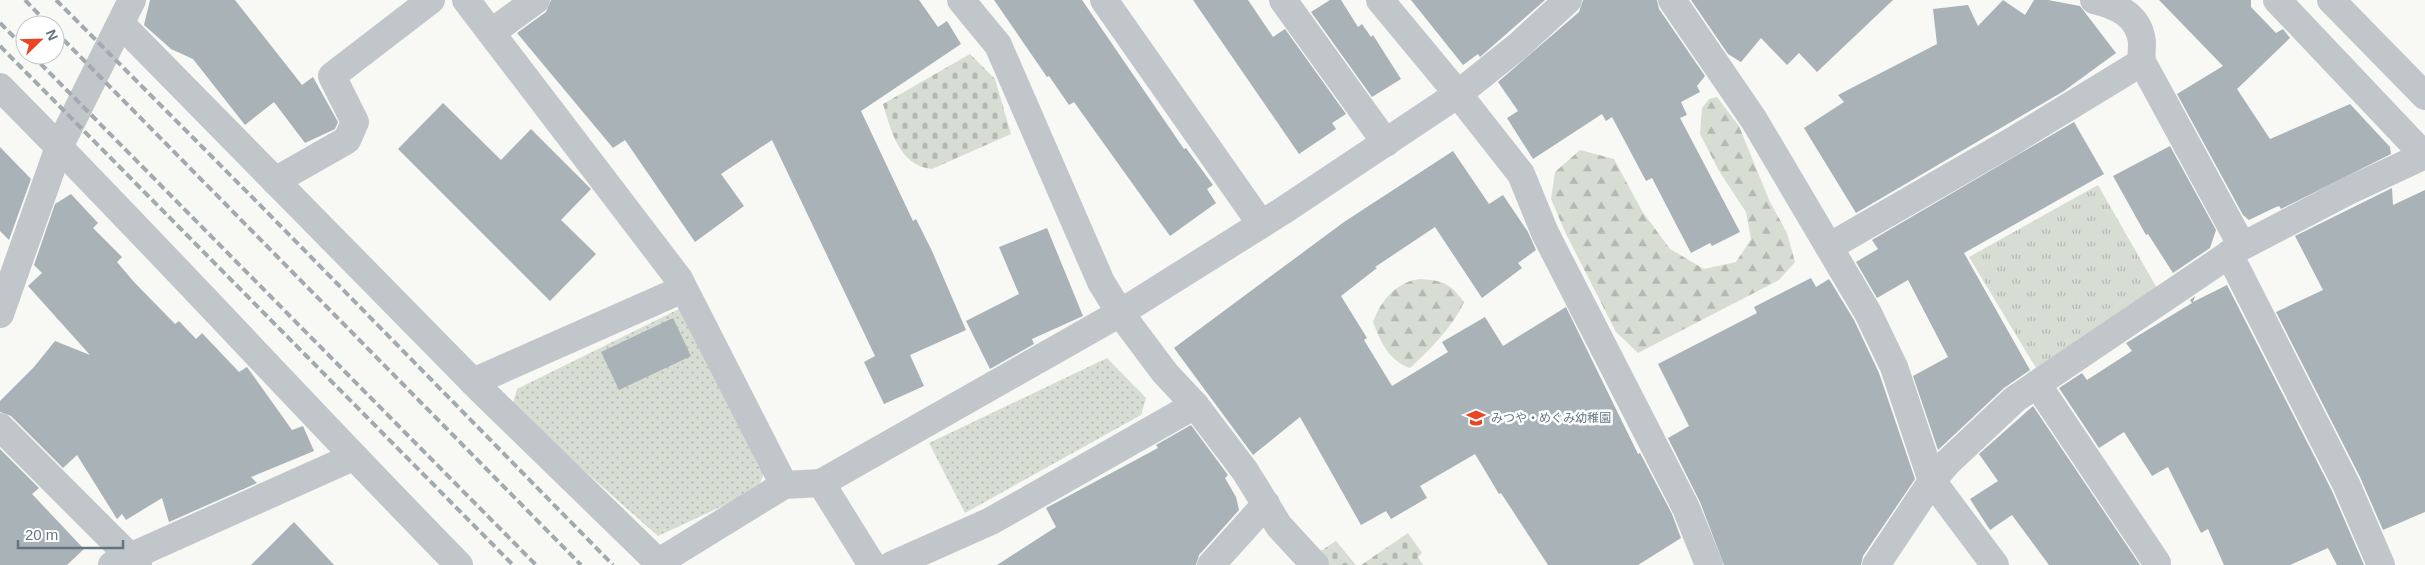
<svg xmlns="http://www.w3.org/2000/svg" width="2425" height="565" font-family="Arial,'Noto Sans JP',sans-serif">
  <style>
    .grass { fill: url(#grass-tufts) }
    .forest { fill: url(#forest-firs) }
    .cemetery { fill: url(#cemetery-stones) }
    .park { fill: url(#park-dots) }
    .building { fill: #a8b2b7 }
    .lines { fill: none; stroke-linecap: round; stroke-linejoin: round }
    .minor { stroke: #c1c6ca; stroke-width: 28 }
    .rail { stroke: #a2aab0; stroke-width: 4; stroke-dasharray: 8 4; stroke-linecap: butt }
    .labels { text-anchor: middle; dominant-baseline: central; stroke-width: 5; stroke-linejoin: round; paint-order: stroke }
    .poi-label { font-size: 12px; fill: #627682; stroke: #fff; text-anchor: start }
  </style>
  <defs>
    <pattern id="grass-tufts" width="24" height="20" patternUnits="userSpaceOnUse" patternTransform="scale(1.25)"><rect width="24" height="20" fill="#d8ddd4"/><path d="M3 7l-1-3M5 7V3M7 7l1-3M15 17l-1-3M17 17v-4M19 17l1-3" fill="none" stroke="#b3b8b1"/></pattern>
    <pattern id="forest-firs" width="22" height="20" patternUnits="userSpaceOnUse" patternTransform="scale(1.25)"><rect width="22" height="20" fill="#d8ddd4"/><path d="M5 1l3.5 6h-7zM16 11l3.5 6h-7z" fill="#b3b8b1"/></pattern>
    <pattern id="cemetery-stones" width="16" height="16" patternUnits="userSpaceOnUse" patternTransform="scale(1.25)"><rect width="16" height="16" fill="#d8ddd4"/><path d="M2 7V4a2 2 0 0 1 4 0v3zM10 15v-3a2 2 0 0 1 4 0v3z" fill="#b3b8b1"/></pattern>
    <pattern id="park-dots" width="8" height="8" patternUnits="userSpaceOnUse" patternTransform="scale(1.25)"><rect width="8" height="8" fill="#d8ddd4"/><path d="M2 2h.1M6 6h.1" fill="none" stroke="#b3b8b1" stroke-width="1.8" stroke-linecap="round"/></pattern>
  </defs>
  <rect width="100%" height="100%" fill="#f8f8f5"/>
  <path class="grass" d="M2098 185 2158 290 2036 368 1969 257Z"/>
  <g class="forest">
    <path d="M1717 97 1739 126 1769 200 1787 233 1795 262 1779 280 1638 353 1616 332 1566 234 1551 199 1555 172 1580 150 1614 159 1642 211 1670 249 1704 269 1736 262 1751 239 1746 212 1719 171 1700 134 1702 108 1709 99Z"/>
    <path d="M1421 279C1444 281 1450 283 1464 302 1454 325 1429 351 1410 368 1388 360 1381 342 1373 322 1381 300 1397 281 1421 279Z"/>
  </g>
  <g class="cemetery">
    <path d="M970 54 995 79 1011 134 932 169C899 166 891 130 883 104Z"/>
    <path d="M1408 533 1422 553 1418 557 1423 565H1361Z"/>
    <path d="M1336 541 1356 565H1325L1316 554Z"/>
  </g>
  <g class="park">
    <path d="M681 308 764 474 757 490 658 536 512 407 517 389Z"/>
    <path d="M1107 358 1146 398 1141 415 965 513 929 443Z"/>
  </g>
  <g class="building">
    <path d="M150 0H235L302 85 313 77 338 122 335 129 305 143 274 102 245 125 193 59 171 49 144 25Z"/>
    <path d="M551 0H919L938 27 947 21 961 44 861 111 913 221 916 219 932 251 966 330 910 355 924 386 884 404 864 362 875 356 772 140 721 174 744 206 695 242 625 140 613 148 517 33 546 12Z"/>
    <path d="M994 0H1082L1184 149 1186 148 1213 185 1207 189 1216 203 1170 236 1074 102 1069 105 1049 76 1047 77Z"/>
    <path d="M1193 0H1248L1273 37 1285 29 1346 114 1332 123 1336 129 1299 154Z"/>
    <path d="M1330 0H1341L1358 27 1362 24 1371 37 1373 35 1401 79 1372 97 1311 12Z"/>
    <path d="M1411 0H1545L1480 57 1478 54 1463 65Z"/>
    <path d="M1583 0H1657L1659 9 1705 76 1697 86 1700 92 1681 102 1687 115 1680 118 1740 232 1712 246 1710 243 1691 253 1652 178 1646 181 1612 117 1606 121 1602 114 1533 159 1507 118 1518 111 1498 82 1579 12Z"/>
    <path d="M1691 0H1893L1817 72 1799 53 1787 65 1761 38 1741 62 1728 54Z"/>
    <path d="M2003 0 2025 15 2034 0H2048L2080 6 2116 53 2064 91 1856 213 1804 128 1844 102 1838 95 1937 44 1933 9 1968 5 1978 26Z"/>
    <path d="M2159 0H2251V7L2276 33 2283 29 2290 38 2237 89 2270 139 2350 104 2390 147 2391 154 2281 209 2279 206 2276 207 2249 220 2243 215 2177 94 2223 66Z"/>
    <path d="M443 103 501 160 531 129 591 189 561 220 596 254 550 301 398 149Z"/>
    <path d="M2074 122 2104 174 1964 253 2030 370 2004 388 1938 450 1913 376 1948 357 1908 280 1877 298 1856 262 1878 249 1872 240Z"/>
    <path d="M2170 146 2216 230 2210 248 2173 273 2148 234 2146 235 2113 176Z"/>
    <path d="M0 147 31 179 9 240 0 231Z"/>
    <path d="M1453 151 1489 204 1503 195 1528 232 1536 250 1518 263 1522 268 1482 298 1435 227 1375 267 1377 268 1341 296 1367 338 1364 340 1392 386 1448 352 1442 342 1485 317 1503 346 1566 307 1638 454 1640 453 1672 514 1681 538 1638 565H1548L1501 493 1499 494 1475 454 1420 486 1427 498 1391 519 1386 511 1361 525 1300 417 1253 455 1174 348 1344 222Z"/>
    <path d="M2392 188 2393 205 2425 190V512L2383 530 2360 477 2276 312 2323 290 2295 236Z"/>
    <path d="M71 194 98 223 93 228 122 257 117 262 134 282 175 324 179 321 196 339 202 333 239 372 247 367 292 430 303 426 314 451 251 477 257 483 169 522 162 498 126 520 122 514 117 519 77 455 63 468 11 416 0 412V401L34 367 55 341 90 355 28 286 42 273 34 265 55 204Z"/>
    <path d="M1047 228 1083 316 1032 339 1034 344 990 369 966 321 1019 294 999 247Z"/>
    <path d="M1811 278 1816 287 1829 279 1854 320 1879 373 1915 479 1863 556 1861 565H1724L1700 502 1668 438 1689 426 1658 364 1757 313 1754 307Z"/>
    <path d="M2227 285 2332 491 2364 565H2337L2328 548 2290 565H2224L2208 529 2201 533 2168 467 2152 476 2124 432 2099 448 2059 388 2082 373 2087 380 2132 351 2126 343 2192 303 2190 300 2195 296 2193 302Z"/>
    <path d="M673 318 691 356 619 390 601 352Z"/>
    <path d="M2033 406 2140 565H2049L2012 515 1990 530 1970 499 1998 481 1979 454Z"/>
    <path d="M1191 425 1228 475 1225 478 1236 497 1239 510 1199 555 1196 565H997L1056 527 1046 508 1158 448 1156 445Z"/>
    <path d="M0 449 39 488 32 494 84 549 67 565H0Z"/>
    <path d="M294 522 334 565H251Z"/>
  </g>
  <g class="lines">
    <g class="minor">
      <path d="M466 0 679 279 784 485 821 483 872 565"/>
      <path d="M961 0 998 45 1101 282 1120 313 1165 373 1195 405 1245 471 1279 526 1315 565"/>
      <path d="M1104 0 1261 224"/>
      <path d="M1283 0 1386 143"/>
      <path d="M1380 0 1458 94 1521 174 1545 233 1686 508 1709 565"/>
      <path d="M1672 0 1754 120 1868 313 1894 367 1932 481 1995 565"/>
      <path d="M2094 0C2116 5 2139 15 2142 42 2142 48 2141 55 2142 62L2242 246"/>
      <path d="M2277 0 2425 156"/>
      <path d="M2331 0 2425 96"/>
      <path d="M121 24 482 391 661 565"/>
      <path d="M492 32 536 0"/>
      <path d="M0 87C156 244 304 407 459 565"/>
      <path d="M275 181 347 140 355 122 332 76 431 0"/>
      <path d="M1829 247 2011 142 2142 62"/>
      <path d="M2229 254 2346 484 2381 565"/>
      <path d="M0 314 59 147 132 0"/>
      <path d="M473 382 683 289"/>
      <path d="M2037 384 2157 563 2155 565"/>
      <path d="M0 427 138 565"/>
      <path d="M821 483 1120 313 1281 212 1458 94 1518 46 1568 0"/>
      <path d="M659 562 784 485"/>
      <path d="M112 565 353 457"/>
      <path d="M892 565 991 521 1195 405"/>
      <path d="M1211 565 1266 504"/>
      <path d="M1876 565 1932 481 1947 463 2015 399 2237 249 2348 191 2425 155"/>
    </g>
    <g class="rail">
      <path d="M25 0 49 25"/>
      <path d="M56 0 259 204 613 565"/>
      <path d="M0 23 25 48"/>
      <path d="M55 31 581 565"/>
      <path d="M0 46 513 565"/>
      <path d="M32 55 536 565"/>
    </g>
  </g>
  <defs>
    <g id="school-bare" transform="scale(1.5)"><path d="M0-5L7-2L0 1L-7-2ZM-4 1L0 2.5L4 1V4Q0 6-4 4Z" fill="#ea4423" stroke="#fff" stroke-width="2.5" paint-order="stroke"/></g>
  </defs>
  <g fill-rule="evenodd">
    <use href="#school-bare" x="1476" y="418"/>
  </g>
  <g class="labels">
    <g class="poi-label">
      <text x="1491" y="418">みつや・めぐみ幼稚園</text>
    </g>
  </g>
  <g transform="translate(40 40) rotate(67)"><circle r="24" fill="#ffffff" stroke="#c0c8cd"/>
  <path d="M0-4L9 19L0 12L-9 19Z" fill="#ea4423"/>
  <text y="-8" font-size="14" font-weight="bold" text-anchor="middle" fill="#627682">N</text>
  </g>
  <path d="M18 540v8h105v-8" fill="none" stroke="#627682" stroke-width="2.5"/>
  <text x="25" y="540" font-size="15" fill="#627682" stroke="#ffffff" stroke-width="4" paint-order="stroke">20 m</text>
</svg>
